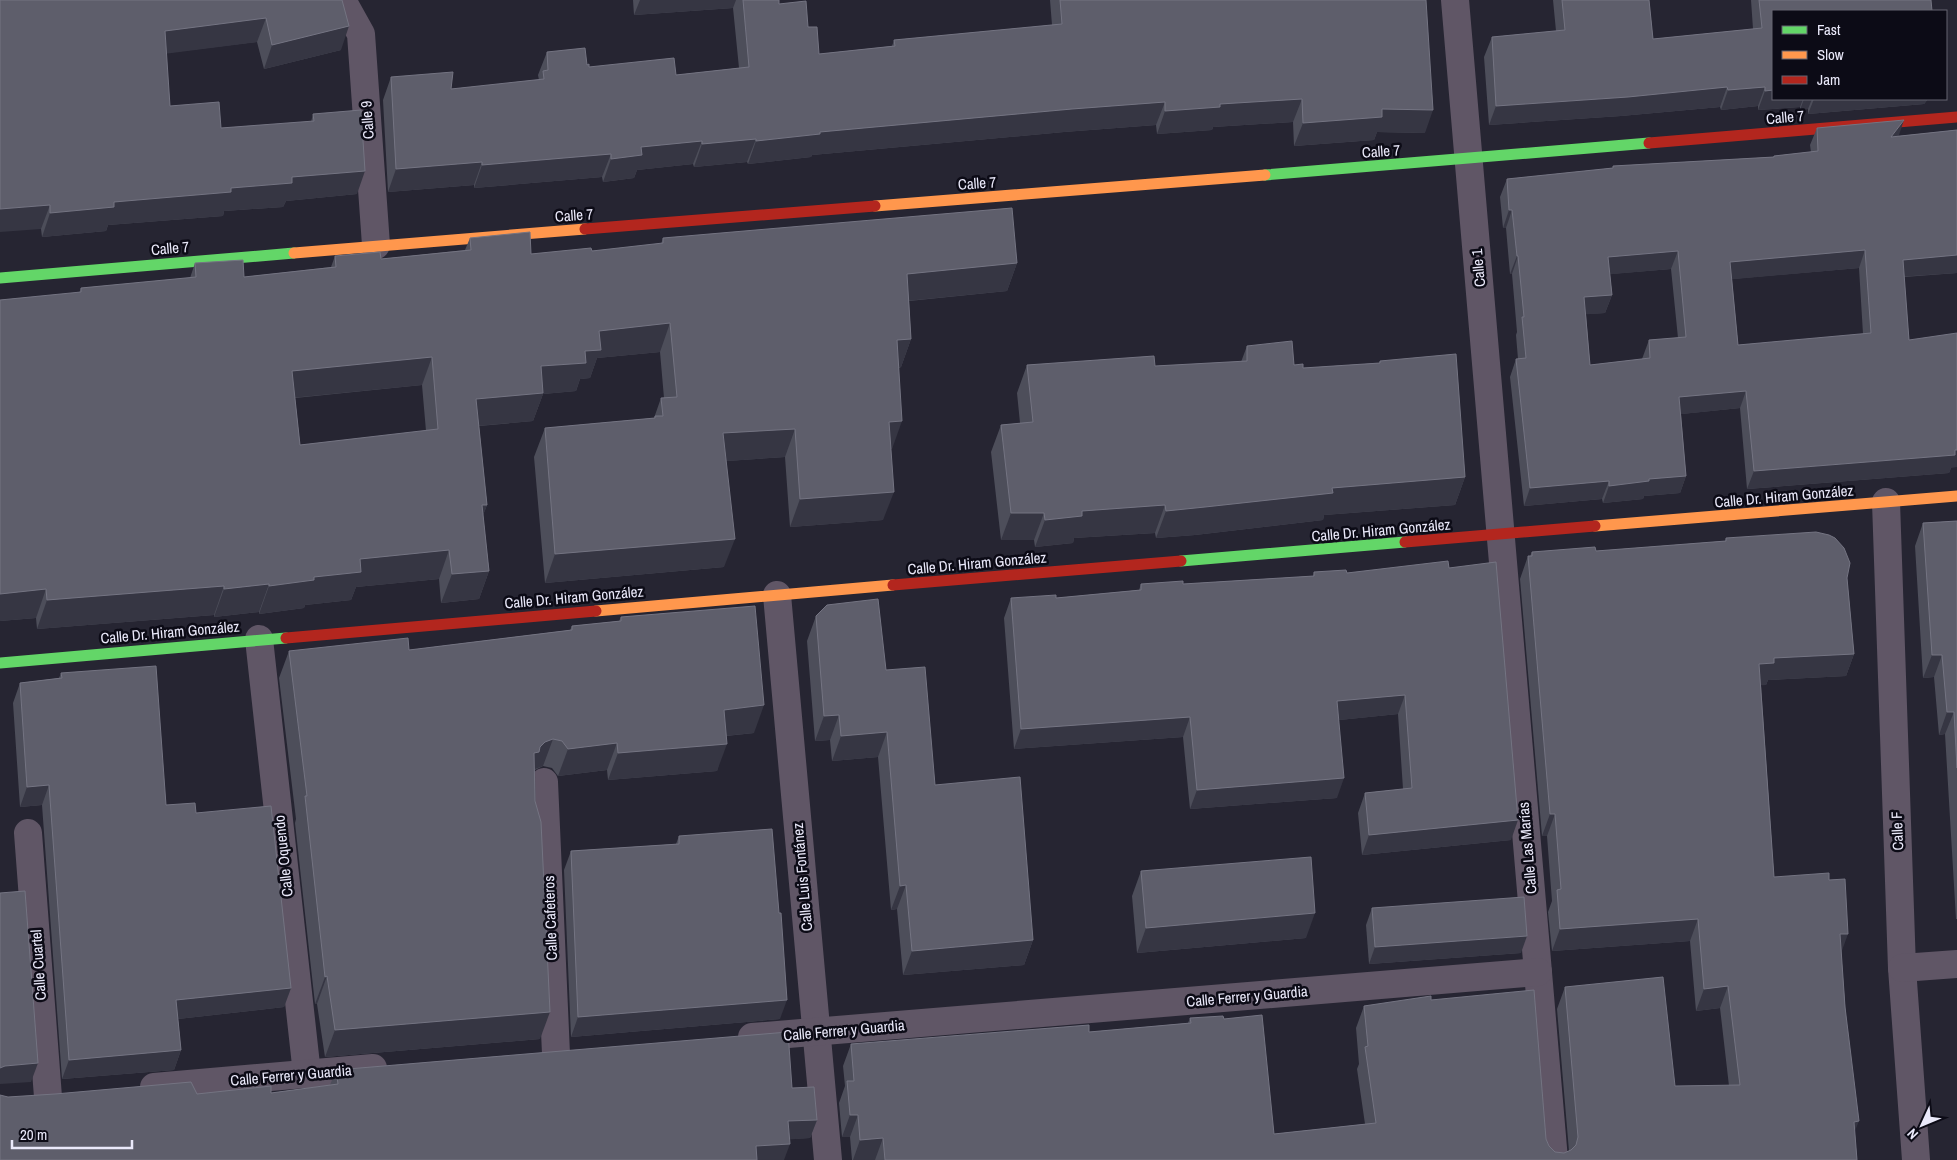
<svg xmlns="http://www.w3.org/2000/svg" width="1957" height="1160" font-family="'Archivo Narrow',sans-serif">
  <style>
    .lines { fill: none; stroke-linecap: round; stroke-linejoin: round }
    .street { stroke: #605666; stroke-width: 28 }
    .fast { stroke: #63d668; stroke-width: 11 }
    .slow { stroke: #ff974d; stroke-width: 11 }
    .jam { stroke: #b3261e; stroke-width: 11 }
    .wall { fill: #4d4e5a; fill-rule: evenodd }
    .shaded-wall { fill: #363643 }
    .building { fill: #5e5e6b; stroke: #747482; fill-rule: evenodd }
    .labels { text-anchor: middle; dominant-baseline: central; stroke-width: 5; stroke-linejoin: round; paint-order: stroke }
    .street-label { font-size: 15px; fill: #eae9fa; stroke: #0c0b16 }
  </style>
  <rect width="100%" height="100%" fill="#262532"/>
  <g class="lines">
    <g class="street">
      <path d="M342 0 361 34 376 245"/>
      <path d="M1455 0 1554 1160"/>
      <path d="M1886 502 1902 968 1916 1160"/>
      <path d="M777 595 828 1160"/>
      <path d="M259 639 307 1074"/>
      <path d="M544 782 556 1054"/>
      <path d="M28 833 48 1097"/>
      <path d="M1902 968 1957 964"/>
      <path d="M752 1037 1538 972"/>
      <path d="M154 1087 373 1068"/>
    </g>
    <g class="fast">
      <path d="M1265 175 1649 143"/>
      <path d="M0 278 294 253"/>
      <path d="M1181 561 1405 542"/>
      <path d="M0 663 286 638"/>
    </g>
    <g class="slow">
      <path d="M875 206 1265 175"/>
      <path d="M294 253 585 229"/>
      <path d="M1595 526 1957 496"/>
      <path d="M596 611 893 585"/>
    </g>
    <g class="jam">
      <path d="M1649 143 1957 117"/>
      <path d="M585 229 875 206"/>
      <path d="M1405 542 1595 526"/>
      <path d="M893 585 1181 561"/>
      <path d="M286 638 596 611"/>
    </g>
  </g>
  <g class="wall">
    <path d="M0 0H342L341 50 264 69 257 42 166 53 170 106 221 128 311 122 313 114 357 194 286 201 283 207 224 211 223 216 108 225 106 231 42 237 41 229Z"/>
    <path d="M633 0H779V4L808 27 819 54 892 46 894 40 1052 25 1050 0H1426L1425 133 1377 132 1374 140 1294 146 1293 122 1213 127 1212 130 1157 134 1156 125 1064 132 812 155 811 157 748 164 747 162 694 167 693 164 637 170 634 178 603 182 602 177 474 188V185L388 192 383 100 391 77 451 89 539 80 538 75 547 52 587 65 589 67 676 75 739 68 733 8 634 15Z"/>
    <path d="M1553 0H1649L1653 39 1753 29 1751 0H1931L1773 99H1928L1924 104 1808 114V109L1800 110V107L1758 110V106L1721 110 1720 107 1621 116 1489 125 1484 57 1492 37 1556 31Z"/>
    <path d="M1817 128 1898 136 1957 130V273L1904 277 1909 340 1951 468 1949 473 1747 489 1740 408 1681 414 1686 476 1680 493 1644 496 1643 499 1603 503 1602 499 1524 506 1510 377 1516 359H1518L1516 335 1517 332 1512 274H1510L1506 228H1503L1500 197 1507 179 1613 168V166L1773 157 1774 156 1811 152 1810 145ZM1859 268 1863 334 1738 345 1732 279ZM1671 269 1678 338 1649 340 1642 359 1590 365 1586 314 1605 313 1612 295 1610 274Z"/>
    <path d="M470 238 531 254 592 251 661 244 663 238 1017 263 1007 291 909 301 911 339 901 367 899 368 892 449H891L883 520 790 527 785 457 726 461 724 567 545 583 534 457 545 428 654 418 661 398H664L660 352 597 358 590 378 580 379 576 391 543 394 533 421 479 426 487 505 483 515 489 571 479 599 441 603 439 579 356 587 351 600 305 605 304 608 259 614V612L214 617V615L37 629 36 618 0 621V300L79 293 81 288 190 278 195 263 244 277 331 267 335 256 381 259 465 250ZM422 385 426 431 300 445 295 398Z"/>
    <path d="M1247 346 1303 368 1379 363 1380 361 1465 477 1455 505 1324 515 1323 520 1195 535 1156 538 1155 533 1074 538 1073 543 1035 547 1034 540H1001L991 452 1001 425 1020 423 1017 393 1027 365 1155 366 1241 362Z"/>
    <path d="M1957 521V919H1956L1945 734 1939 735 1934 677 1923 678 1915 546 1923 523Z"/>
    <path d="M1726 538 1847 578 1854 654 1846 676 1768 680 1766 685H1761L1774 877 1829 880 1841 951 1857 1160H852L850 1137H842L839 1103 845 1086 843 1066 851 1044 1089 1032 1188 1023 1190 1018 1224 1019 1274 1134 1365 1124 1357 1069 1359 1064 1356 1028 1364 1006 1431 1000 1546 1139 1549 1146 1555 1152 1564 1153 1569 1151 1557 1009 1565 987 1675 1086H1729L1720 1008 1696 1011 1690 941 1552 951 1548 912 1552 901 1547 836H1542L1520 579 1528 556H1530L1532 552 1596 551 1725 541Z"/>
    <path d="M1449 568 1511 840 1362 855 1358 813 1365 793 1403 789 1398 714 1339 720 1337 798 1190 809 1183 737 1014 749 1004 618 1011 598H1056L1139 590 1141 584H1183L1313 576 1314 572 1347 573Z"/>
    <path d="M816 616 886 670 935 785 1033 940 1024 965 903 975 897 909 891 910 878 757 832 761 830 740 815 741 807 641Z"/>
    <path d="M621 617 754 733 726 736 717 771 608 780 607 770 558 776 552 768 543 766 535 770 540 1039 325 1057 317 1004H315L295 823 296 819 279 678 289 651 409 650 570 630 572 626 619 621Z"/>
    <path d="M61 673 166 805 196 813 291 988 284 1007 178 1019 181 1050 174 1070 62 1079 42 805 20 807 13 703 20 683 59 678Z"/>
    <path d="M679 836 779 913 780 1019 571 1037 564 870 571 851 676 844Z"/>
    <path d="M1141 871 1306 938 1137 953 1132 896Z"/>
    <path d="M1372 908 1521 953 1369 964 1366 925Z"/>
    <path d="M336 1070 792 1088 817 1120 810 1138 789 1139 8 1097 271 1093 330 1085Z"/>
  </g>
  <g class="shaded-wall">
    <path d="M640 0H736L733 8 634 15Z"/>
    <path d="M266 18 257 42 156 55 165 31Z"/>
    <path d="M349 26 341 50 264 69 272 45Z"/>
    <path d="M1727 87 1720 107 1621 116 1489 125 1496 106Z"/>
    <path d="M1765 87 1758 106 1721 110 1728 90Z"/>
    <path d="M1773 90V99H1803L1800 107 1758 110 1765 91Z"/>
    <path d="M1302 99 1293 122 1213 127 1212 130 1157 134 1165 111 1220 104Z"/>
    <path d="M1804 99H1812L1808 109 1800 110Z"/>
    <path d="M1814 99H1928L1924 104 1808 114Z"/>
    <path d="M1165 102 1156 125 1064 132 812 155 811 157 748 164 756 141 820 132 1072 109Z"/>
    <path d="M1382 109 1433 110 1425 133 1377 132 1374 140 1294 146 1303 123Z"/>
    <path d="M1904 120 1898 138 1891 137Z"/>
    <path d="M756 139 747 162 694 167 702 144Z"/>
    <path d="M702 141 693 164 637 170 634 178 603 182 611 159 641 147Z"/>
    <path d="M611 154 602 177 474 188 482 165Z"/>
    <path d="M482 162 474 185 388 192 396 169Z"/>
    <path d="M365 171 357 194 286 201 283 207 224 211 223 216 108 225 106 231 42 237 50 213 114 202 231 188 292 177Z"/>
    <path d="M50 205 41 229 0 232V209Z"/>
    <path d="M1509 210H1512L1506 228H1503Z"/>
    <path d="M1865 250 1859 268 1724 280 1730 262Z"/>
    <path d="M1678 251 1671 269 1602 275 1608 257Z"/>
    <path d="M1957 255V273L1897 277 1903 260Z"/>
    <path d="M1517 256H1518L1512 274H1510Z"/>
    <path d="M1017 263 1007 291 896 302 907 274Z"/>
    <path d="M1612 295 1605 313 1577 315 1584 297Z"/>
    <path d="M670 323 660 352 597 358 590 378 580 379 576 391 543 394 533 421 466 427 476 399 541 366 585 351 599 331Z"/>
    <path d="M911 339 901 367 887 369 897 340Z"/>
    <path d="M432 357 422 385 281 399 292 371Z"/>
    <path d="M1746 391 1740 408 1673 415 1679 397Z"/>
    <path d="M902 421 892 449 879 450 889 422Z"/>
    <path d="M795 429 785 457 713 462 723 433Z"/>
    <path d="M1955 450H1957V467L1951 468 1949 473 1747 489 1754 471Z"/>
    <path d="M1686 476 1680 493 1644 496 1643 499 1603 503 1609 486 1649 479Z"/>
    <path d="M1465 477 1455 505 1324 515 1323 520 1195 535 1156 538 1166 511 1332 488Z"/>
    <path d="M1609 481 1602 499 1524 506 1530 488Z"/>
    <path d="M894 492 883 520 790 527 800 499Z"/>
    <path d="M482 505H487L476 534Z"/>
    <path d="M1165 505 1155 533 1074 538 1073 543 1035 547 1045 520 1082 511Z"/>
    <path d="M1011 513H1044L1034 540H1001Z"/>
    <path d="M735 539 724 567 545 583 555 554Z"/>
    <path d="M449 550 439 579 356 587 351 600 305 605 304 608 259 614 269 586 314 577 360 559Z"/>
    <path d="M489 571 479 599 441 603 452 574Z"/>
    <path d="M269 584 259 612 214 617 224 589Z"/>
    <path d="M224 586 214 615 37 629 47 600Z"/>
    <path d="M46 589 36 618 0 621V594Z"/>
    <path d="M1854 654 1846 676 1768 680 1766 685 1751 686 1759 664 1774 658Z"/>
    <path d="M1932 655H1942L1934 677 1923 678Z"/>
    <path d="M1405 695 1398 714 1330 721 1337 701Z"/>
    <path d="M764 705 754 733 714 737 724 710Z"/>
    <path d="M1947 712H1954L1945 734 1939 735Z"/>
    <path d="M839 715 830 740 815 741 824 716Z"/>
    <path d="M1190 717 1183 737 1014 749 1021 729Z"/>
    <path d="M887 732 878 757 832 761 841 736Z"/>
    <path d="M553 739 543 766 535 769 531 774 534 753 545 742Z"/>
    <path d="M617 743 607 770 558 776 568 749Z"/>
    <path d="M727 744 717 771 608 780 618 753Z"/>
    <path d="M1344 778 1337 798 1190 809 1197 790Z"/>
    <path d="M49 785 42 805 20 807 27 787Z"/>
    <path d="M1550 814H1555L1547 836H1542Z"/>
    <path d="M1518 820 1511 840 1362 855 1369 835Z"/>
    <path d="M906 885 897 909 891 910 900 886Z"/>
    <path d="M1315 913 1306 938 1137 953 1146 928Z"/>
    <path d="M1698 919 1690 941 1552 951 1560 929Z"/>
    <path d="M1840 934H1848L1840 956Z"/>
    <path d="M1527 936 1521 953 1369 964 1375 947Z"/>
    <path d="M1033 940 1024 965 903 975 912 951Z"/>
    <path d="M327 976 317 1004H315L325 977Z"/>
    <path d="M1728 986 1720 1008 1696 1011 1704 989Z"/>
    <path d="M291 988 284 1007 169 1020 176 1000Z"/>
    <path d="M787 1000 780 1019 571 1037 578 1017Z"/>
    <path d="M550 1012 540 1039 325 1057 335 1030Z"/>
    <path d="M181 1050 174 1070 62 1079 69 1060Z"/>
    <path d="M38 1063 31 1082 0 1084V1068L5 1066Z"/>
    <path d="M850 1115H858L850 1137H842Z"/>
    <path d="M817 1120 810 1138 781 1140 788 1121Z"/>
    <path d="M1859 1121 1850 1143 1854 1122Z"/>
    <path d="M883 1138 875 1160H853L860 1140Z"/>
    <path d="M790 1144 784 1160H751L756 1146Z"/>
  </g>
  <g class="building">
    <path d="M0 0H342L349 26 272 45 266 18 165 31 170 106 219 102 221 128 314 121 313 114 361 110 365 171 292 177V183L231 188V192L114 202V207L50 213V205L0 209Z"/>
    <path d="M743 0H779V4L806 1 808 27H817L819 54 895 46 894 40 1062 24 1060 0H1426L1433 110 1382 109V117L1303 123 1302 99 1220 104V107L1165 111V102L1072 109 820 132V134L756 141V139L702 144V141L641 147 642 155 611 159V154L482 165V162L396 169 391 77 453 72 451 89 544 79 543 71 548 70 547 52 585 48 587 65 589 64V67L674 58 676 75 749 67Z"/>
    <path d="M1562 0H1649L1653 39 1762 28 1759 0H1931L1932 11H1773V90L1765 91V87L1728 90 1727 87 1628 97 1496 106 1492 37 1565 30Z"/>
    <path d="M1904 120 1891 137 1957 130V255L1903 260 1909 340 1957 333V450H1955V455L1754 471 1746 391 1679 397 1686 476 1649 479V481L1609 486V481L1530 488 1516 359 1526 358 1522 317H1524L1518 256H1517L1512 210H1509L1507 179 1613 168V166L1774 157V156L1818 151 1817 128ZM1865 250 1871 333 1738 345 1730 262ZM1678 251 1686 337 1649 340 1650 358 1590 365 1584 297 1612 295 1608 257Z"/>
    <path d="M1012 208 1017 263 907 274 911 339 897 340 902 421 889 422 894 492 800 499 795 429 723 433 735 539 555 554 545 428 655 418V416H663L661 398 677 397 670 323 599 331 601 350 585 351 586 363 541 366 543 393 476 399 487 505H482L489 571 452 574 449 550 360 559 361 572 314 577V580L269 586V584L224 589V586L47 600 46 589 0 594V300L81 292V288L196 277 195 263 243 260 244 277 336 267 335 256 380 252 381 259 471 250 470 238 530 232 531 254 591 248 592 251 663 243V238ZM432 357 438 429 300 445 292 371Z"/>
    <path d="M1292 341 1294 365 1303 364V368L1380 363V361L1456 354 1465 477 1332 488 1333 493 1205 507 1166 511 1165 505 1082 511V516L1045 520 1044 513H1011L1001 425 1033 422 1027 365 1154 356 1155 366 1247 361V346Z"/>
    <path d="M1957 521V768L1954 712H1947L1942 655H1932L1923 523Z"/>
    <path d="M1816 532 1829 535 1835 538 1844 548 1850 563 1847 578 1854 654 1774 658V663L1759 664 1774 877 1829 873V880L1845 879 1848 934H1840L1845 1007 1859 1121 1854 1122 1857 1160H885L883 1138 860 1140 858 1115H850L847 1081H854L851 1044 1089 1025V1032L1191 1023 1190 1018 1223 1016 1224 1019 1262 1015 1274 1134 1376 1123 1365 1047 1368 1046 1364 1006 1431 996V1000L1534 990 1546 1139 1549 1146 1555 1152 1564 1153 1571 1150 1576 1145 1578 1137 1565 987 1663 977 1675 1086 1740 1085 1728 986 1704 989 1698 919 1560 929 1557 890 1561 889 1555 814H1550L1528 556H1532V552L1595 547 1596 551 1726 541V538Z"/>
    <path d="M1448 561 1449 568 1496 562 1518 820 1369 835 1365 793 1412 788 1405 695 1337 701 1344 778 1197 790 1190 717 1021 729 1011 598 1056 595V598L1141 590V584L1183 581V584L1314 576V572L1346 570 1347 573Z"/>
    <path d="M878 599 886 670 925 667 935 785 1020 777 1033 940 912 951 906 885 900 886 887 732 841 736 839 715 824 716 816 616 827 605Z"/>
    <path d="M755 606 764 705 724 710 727 744 618 753 617 743 568 749 562 741 553 739 545 742 540 747 539 752 534 753 535 801 541 822 550 1012 335 1030 327 976 325 977 305 796H307L289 651 408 638 409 650 572 630V626L621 621V617Z"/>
    <path d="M156 666 166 805 195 803 196 813 271 806 291 988 176 1000 181 1050 69 1060 49 785 27 787 20 683 62 678 61 673Z"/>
    <path d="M772 829 779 913H781L787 1000 578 1017 571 851 679 844V836Z"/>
    <path d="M1311 857 1315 913 1146 928 1141 871Z"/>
    <path d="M25 891 38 1063 5 1066 0 1068V893Z"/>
    <path d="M1524 897 1527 936 1375 947 1372 908Z"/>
    <path d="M788 1032 792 1088 814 1087 817 1120 788 1121 790 1144 756 1146 757 1160H0V1095L8 1097 55 1094 191 1082 197 1094 271 1086V1093L338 1084 336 1070Z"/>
  </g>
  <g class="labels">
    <g class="street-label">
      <text transform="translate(1785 117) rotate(-5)">Calle 7</text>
      <text transform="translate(367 120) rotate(-94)">Calle 9</text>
      <text transform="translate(1381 151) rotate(-4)">Calle 7</text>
      <text transform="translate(977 183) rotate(-4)">Calle 7</text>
      <text transform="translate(574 215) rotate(-4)">Calle 7</text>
      <text transform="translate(170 248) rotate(-5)">Calle 7</text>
      <text transform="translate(1478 268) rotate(-95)">Calle 1</text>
      <text transform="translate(1784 496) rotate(-5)">Calle Dr. Hiram González</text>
      <text transform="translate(1381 530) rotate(-5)">Calle Dr. Hiram González</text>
      <text transform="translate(977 563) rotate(-5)">Calle Dr. Hiram González</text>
      <text transform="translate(574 597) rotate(-5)">Calle Dr. Hiram González</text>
      <text transform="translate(170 632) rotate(-5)">Calle Dr. Hiram González</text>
      <text transform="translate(1897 831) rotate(-92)">Calle F</text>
      <text transform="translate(1527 848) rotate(-95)">Calle Las Marías</text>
      <text transform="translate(283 856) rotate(-96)">Calle Oquendo</text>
      <text transform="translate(802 877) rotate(-95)">Calle Luis Fontánez</text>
      <text transform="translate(550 918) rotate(-92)">Calle Cafeteros</text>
      <text transform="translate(38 965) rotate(-94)">Calle Cuartel</text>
      <text transform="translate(1247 996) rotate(-5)">Calle Ferrer y Guardia</text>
      <text transform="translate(844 1030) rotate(-5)">Calle Ferrer y Guardia</text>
      <text transform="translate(291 1075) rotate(-5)">Calle Ferrer y Guardia</text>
    </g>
  </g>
  <rect x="1772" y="10" width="175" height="90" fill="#0c0b16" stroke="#656471"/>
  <rect x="1782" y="26" width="25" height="8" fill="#63d668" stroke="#656471"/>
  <text x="1817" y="35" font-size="15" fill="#eae9fa">Fast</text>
  <rect x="1782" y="51" width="25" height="8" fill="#ff974d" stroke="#656471"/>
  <text x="1817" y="60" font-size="15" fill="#eae9fa">Slow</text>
  <rect x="1782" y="76" width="25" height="8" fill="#b3261e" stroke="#656471"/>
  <text x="1817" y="85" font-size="15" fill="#eae9fa">Jam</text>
  <g transform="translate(1922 1125) rotate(226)" stroke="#0c0b16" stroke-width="4" paint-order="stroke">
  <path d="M0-4L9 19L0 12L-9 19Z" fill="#eae9fa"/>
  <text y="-8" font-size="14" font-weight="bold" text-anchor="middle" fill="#eae9fa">N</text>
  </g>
  <path d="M12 1140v8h120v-8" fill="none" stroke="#eae9fa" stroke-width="2.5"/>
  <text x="20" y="1140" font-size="15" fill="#eae9fa" stroke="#0c0b16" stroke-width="4" paint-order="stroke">20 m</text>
</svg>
